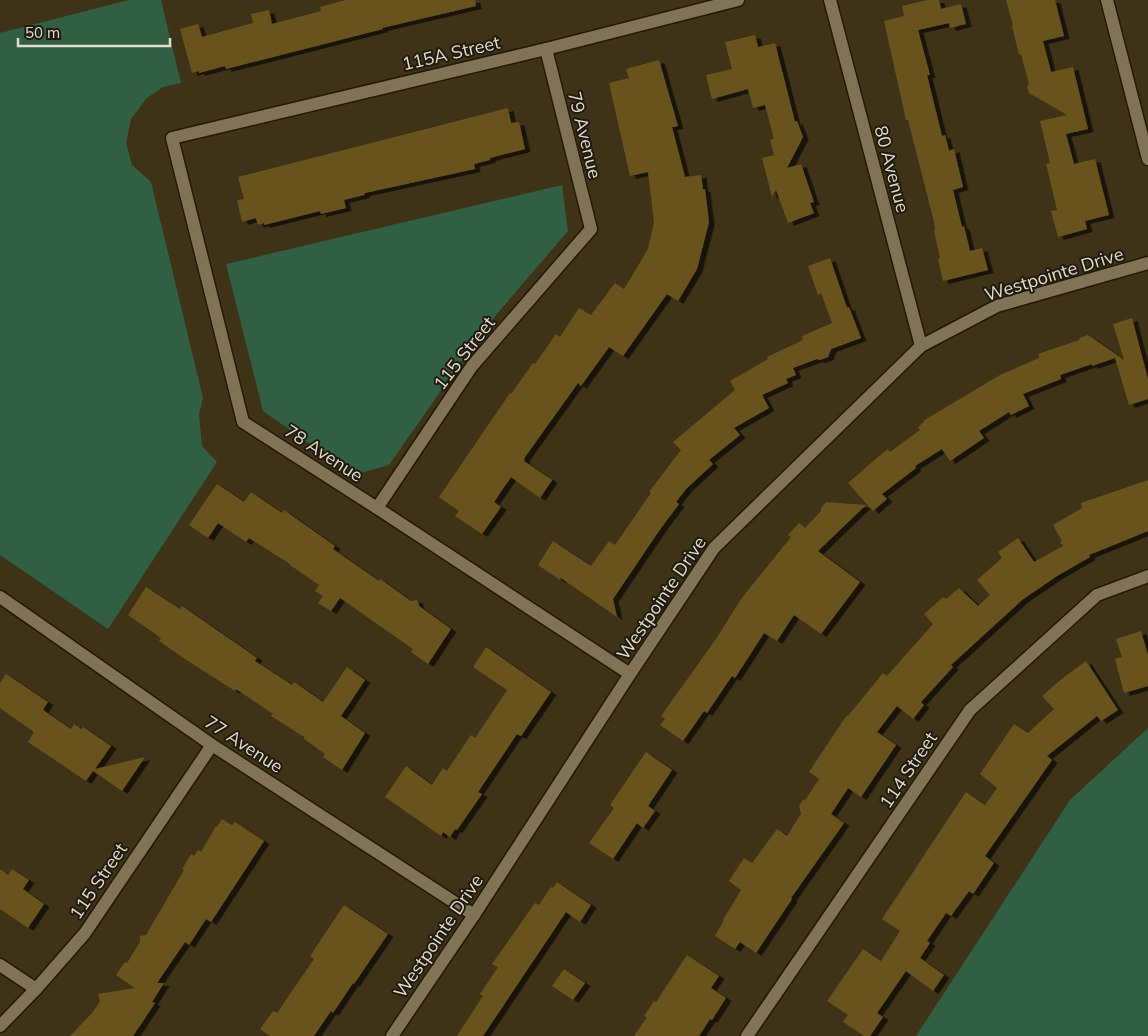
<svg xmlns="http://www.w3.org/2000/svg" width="1148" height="1036" font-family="Mulish,sans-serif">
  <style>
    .green { fill: #305f43 }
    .building { fill: #68531c; filter: url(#shadow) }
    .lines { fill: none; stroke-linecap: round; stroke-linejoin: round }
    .minor-casing { stroke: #251a00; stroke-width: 15 }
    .minor { stroke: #807356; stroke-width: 12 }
    .labels { text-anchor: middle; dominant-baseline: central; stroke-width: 4; stroke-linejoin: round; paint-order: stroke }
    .street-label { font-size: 18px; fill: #e3dccc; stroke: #201b0f }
  </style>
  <defs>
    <filter id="shadow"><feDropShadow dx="5.5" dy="3" stdDeviation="0" flood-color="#0009"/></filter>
  </defs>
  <rect width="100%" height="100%" fill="#3e3317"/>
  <g class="green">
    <path d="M129 0H161L181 83 163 87 147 98 131 119 126 143 132 165 151 182 203 398 199 414 202 446 217 462 108 629 0 555V33Z"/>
    <path d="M562 185 568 231 484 329 389 465 354 475 263 411 226 264Z"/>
    <path d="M1148 728V1036H916L1070 800Z"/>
  </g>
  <g class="building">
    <path d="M346 0H475L476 6 382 28 383 29 226 69 225 66 199 73V71L192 73 180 29 198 24 202 37 253 23 251 14 269 10 272 24 321 11 320 7Z"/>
    <path d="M927 0H939L941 9 961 4 966 24 950 28 949 23 918 30 930 75H927L942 136 945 135 949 151 954 149 963 187 953 190 962 227 964 226 970 251 982 248 988 270 943 281 938 259 940 258 934 231 935 229 934 222 908 120H906L884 21 904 16 902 6Z"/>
    <path d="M1006 0H1055L1064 36 1043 41 1051 72 1073 67 1088 129 1066 134 1074 164 1095 159 1109 215 1085 221 1087 229 1058 237 1051 211 1057 210 1046 164 1050 163 1040 121 1067 115 1029 93 1027 86 1029 84 1021 54 1019 55 1012 26 1013 25Z"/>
    <path d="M755 35 758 47 775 43 795 122 797 121 803 137 787 168 801 164 814 202 810 203 814 213 788 223 776 190 772 197 762 158 774 155 770 140 774 139 765 105 753 108 748 89 712 99 706 75 732 69 725 42Z"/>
    <path d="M659 60 678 126 672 127 685 177 701 175 703 189H705L709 222 697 269 678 301 667 294 623 356 609 347 581 386 578 383 525 457 524 461 552 480 540 498 511 477 494 502 501 507 482 534 455 516 459 511 439 497 510 393 511 394 533 363 535 364 556 334 560 337 579 308 591 315 615 283 624 289 648 249 654 222 648 172 630 176 609 83 629 78 626 69Z"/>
    <path d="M508 108 511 123 519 122 525 149 490 158V160L474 164 475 169 365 193 364 195 344 200 346 208 321 214 320 211 264 225V223L258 225 256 218 242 222 237 200 244 199 238 177Z"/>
    <path d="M830 258 847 308 849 307 861 338 831 349 828 357 820 360 817 359 793 368 796 375 786 379 788 383 762 395 769 408 734 428 740 435 709 460 713 464 686 489 676 502 679 504 661 528 613 599 617 617 561 578 560 580 538 565 553 541 591 566 609 541 615 545 651 493 649 492 681 450 673 442 735 390 730 381 768 359 767 357 803 340 802 336 832 323 821 293 818 295 808 266Z"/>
    <path d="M1132 318 1148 379V399L1129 405 1115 358 1092 366V364L1060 375 1061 379 1023 394 1029 406 1011 415 1009 412 979 431 984 438 950 461 942 449 915 466 916 468 882 494 887 499 873 511 848 483 878 457 888 449 890 452 920 430 918 427 924 422 923 421 1000 375 1039 358 1038 354 1079 340 1080 338 1088 335 1124 360 1113 324Z"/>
    <path d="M1148 480V531L1089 555 1090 557 1057 576 1022 600 951 665 953 667 921 702 924 705 913 719 897 706 877 732 896 745 861 797 848 788 831 814 844 823 791 898 792 899 756 953 740 942 735 949 715 936 724 920H723L741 890 729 881 744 858 752 863 777 829 787 836 801 814 799 806 803 800 806 799 819 779 809 772 847 715 848 716 883 673 887 676 933 624 924 614 943 597 946 599 959 588 978 606 990 595 977 580 1002 558 998 552 1018 538 1034 562 1063 546 1060 542 1062 541 1053 525 1082 508 1081 503Z"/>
    <path d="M217 484 244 502 251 492 282 513 284 510 335 546 333 549 379 581 380 579 411 601 417 600 419 606 451 629 428 664 411 652 413 649 340 598 331 611 318 603 323 596 315 591 319 585 290 565V564L249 538 246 542 218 523 208 538 189 525Z"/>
    <path d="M826 502 866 505 818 551 860 582 821 634 794 615 777 641 764 633 735 678 732 676 707 713 704 711 683 741 660 725 665 719 661 716 716 639 741 599 791 537 788 535 799 523 805 528 821 511V508Z"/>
    <path d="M146 587 180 609 182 606 257 658 255 661 292 685 294 682 323 702 347 667 365 680 341 716 365 733 342 770 323 757 325 754 304 739V737L271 716 273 714 236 689 235 691 188 661 159 641 161 638 128 615Z"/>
    <path d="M1141 631 1148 655V686L1124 693 1115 659 1122 657 1116 639Z"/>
    <path d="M486 647 551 692 521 736 517 734 478 792 482 794 457 830 455 829 450 837 443 832 441 836 385 797 406 766 432 785 443 768 447 771 471 735 475 738 507 690 473 667Z"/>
    <path d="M1086 661 1118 710 1101 721 1097 716 1047 756 1052 760 985 856 994 863 973 894 969 891 951 916 946 913 927 941 930 943 920 958 944 975 933 991 906 971 877 1013 883 1017 870 1036H864L843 1022 848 1015 827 1001 863 949 881 961 900 931 882 919 966 792 985 805 997 788 980 774 1014 724 1028 733 1054 709 1042 696 1064 677Z"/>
    <path d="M6 674 48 702 43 710 71 729 74 724 81 729 83 727 111 746 95 769 145 757 122 791 93 771 86 781 28 742 34 732 0 708V683Z"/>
    <path d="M646 752 672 770 648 806 655 811 643 828 637 823 613 859 589 843 614 808 610 805Z"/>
    <path d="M222 819 232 825 235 822 264 841 211 922 206 919 189 945 185 942 157 983H164L152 1002 155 1003 133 1036H70L93 1012 100 1001 98 994 135 988 116 975 125 962 127 963 140 942V936L146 935 184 870 182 869 191 854 194 856 198 850 201 852 216 826 217 827Z"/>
    <path d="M0 869 8 875 12 869 29 880 23 889 44 904 28 928 0 909Z"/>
    <path d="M557 882 591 905 580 922 566 912 483 1036H457L483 996 480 994 498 967 492 964 535 903 539 905 551 887 553 888Z"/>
    <path d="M344 905 388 934 354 984 353 983 333 1013 331 1011 314 1036H270L260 1029 273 1011 277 1013 314 959 310 956Z"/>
    <path d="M687 955 719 976 711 988 726 998 712 1020 710 1019 699 1036H634L647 1017 644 1016 654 1001 656 1002Z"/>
    <path d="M564 969 585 983 573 1000 552 986Z"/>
  </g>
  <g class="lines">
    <g class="minor-casing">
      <g id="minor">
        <path d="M830 0 921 346"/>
        <path d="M1107 0 1148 159"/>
        <path d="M377 508 472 366 591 229 546 49"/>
        <path d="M0 597 212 745 474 915"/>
        <path d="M630 674 377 508 243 422 172 138 546 49 738 0"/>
        <path d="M0 965 36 989"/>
        <path d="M0 1026 36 989 85 933 212 745"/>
        <path d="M392 1036 474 915 630 674 714 548 921 346 997 306 1148 263"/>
        <path d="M747 1036 970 710 1097 595 1148 576"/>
      </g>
    </g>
    <use href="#minor" class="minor"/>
  </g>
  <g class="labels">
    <g class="street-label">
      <text transform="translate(451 53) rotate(-13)">115A Street</text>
      <text transform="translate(585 135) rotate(76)">79 Avenue</text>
      <text transform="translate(892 169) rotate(75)">80 Avenue</text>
      <text transform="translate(1054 274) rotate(-17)">Westpointe Drive</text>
      <text transform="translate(464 353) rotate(-52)">115 Street</text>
      <text transform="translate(324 453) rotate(33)">78 Avenue</text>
      <text transform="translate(661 598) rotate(-56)">Westpointe Drive</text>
      <text transform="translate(244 744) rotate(33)">77 Avenue</text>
      <text transform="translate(908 770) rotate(-56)">114 Street</text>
      <text transform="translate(98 881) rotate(-56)">115 Street</text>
      <text transform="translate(438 936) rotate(-56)">Westpointe Drive</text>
    </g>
  </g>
  <path d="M18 38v8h152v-8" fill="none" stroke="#e3dccc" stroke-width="2.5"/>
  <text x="25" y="38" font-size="15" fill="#e3dccc" stroke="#201b0f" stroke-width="4" paint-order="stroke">50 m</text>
</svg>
